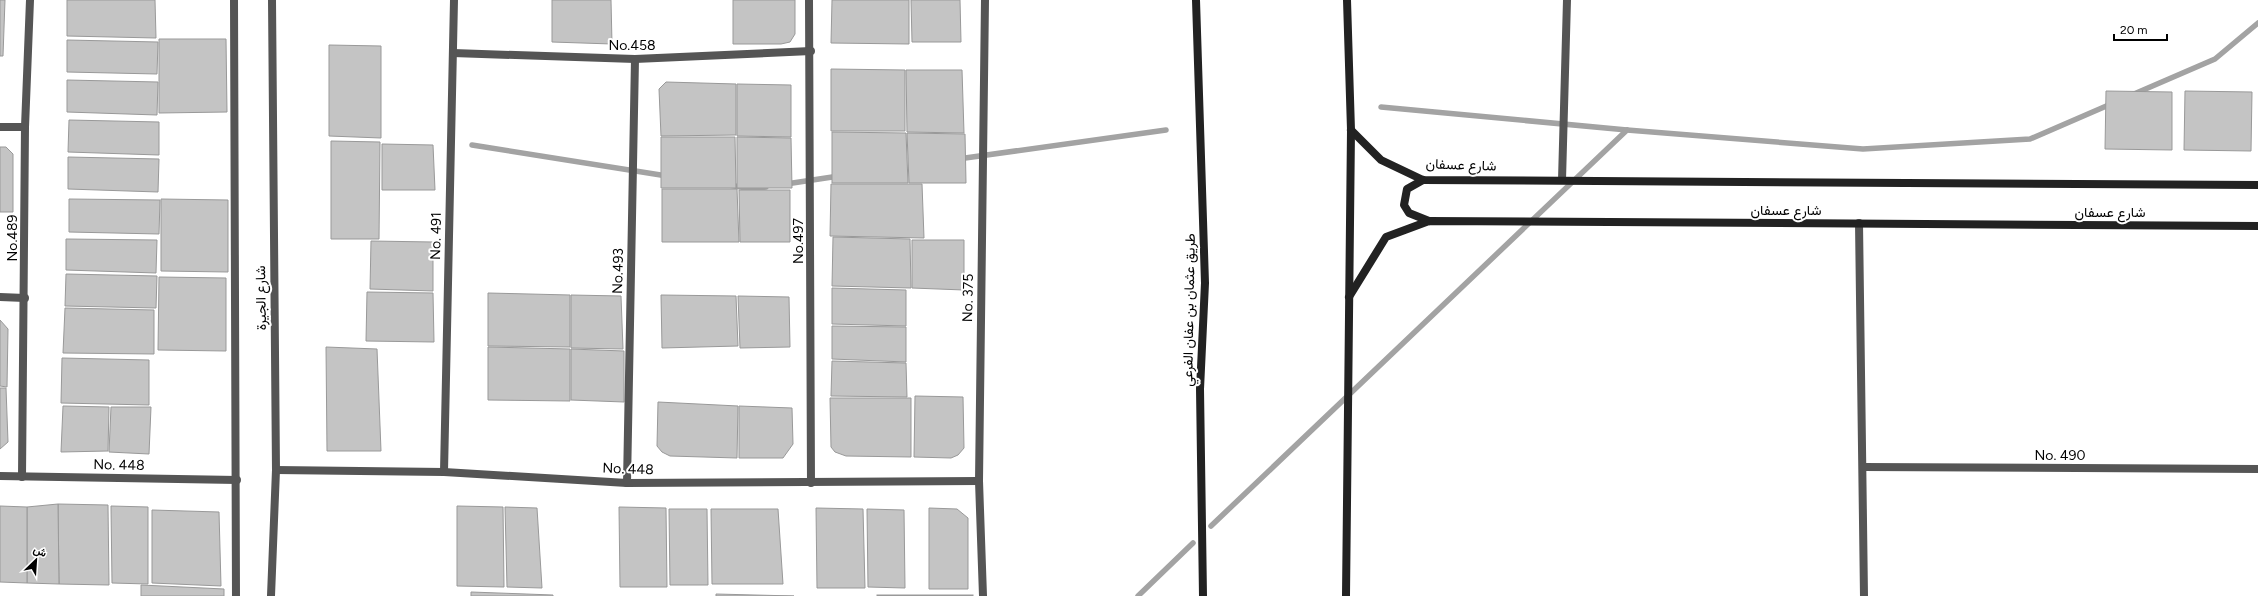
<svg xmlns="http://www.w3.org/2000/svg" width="2258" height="596" font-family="Figtree,Vazirmatn,sans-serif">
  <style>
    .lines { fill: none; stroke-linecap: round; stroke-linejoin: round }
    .stream { stroke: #a3a3a3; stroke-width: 5.5 }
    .building { fill: #c4c4c4; stroke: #999 }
    .street { stroke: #555; stroke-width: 8 }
    .secondary { stroke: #222; stroke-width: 8 }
    .labels { text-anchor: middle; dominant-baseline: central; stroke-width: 4; stroke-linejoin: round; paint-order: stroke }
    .street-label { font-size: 14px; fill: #000; stroke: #fff }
  </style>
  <rect width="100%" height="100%" fill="#fff"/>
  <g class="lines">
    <g class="stream">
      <path d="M2134 94 2215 59 2258 23"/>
      <path d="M1381 107 1627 130 1863 149 2030 139 2111 104"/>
      <path d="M472 145 667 176"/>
      <path d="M958 159 1166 130"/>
      <path d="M786 184 839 176"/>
      <path d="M729 185 752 189 766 187"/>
      <path d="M1211 526 1627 130"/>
      <path d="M1138 596 1193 543"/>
    </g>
  </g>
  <g class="building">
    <path d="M0 0H5L3 56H0Z"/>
    <path d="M67 0H155L156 38 67 36Z"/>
    <path d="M552 0H611L612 44 552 42Z"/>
    <path d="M733 0H795V34L790 42 781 44H733Z"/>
    <path d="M832 0H909V44L831 43Z"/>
    <path d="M911 0H960L961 42H912Z"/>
    <path d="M159 39H226L227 112 159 113Z"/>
    <path d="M67 40 158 42 157 74 67 72Z"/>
    <path d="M329 45 381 46V138L329 136Z"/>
    <path d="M831 69 905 70V131H831Z"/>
    <path d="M906 70H962L964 133 907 132Z"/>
    <path d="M67 80 158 82 157 115 67 112Z"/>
    <path d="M666 82 736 84V135L661 136 659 89Z"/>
    <path d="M737 84 791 85V137L737 136Z"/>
    <path d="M2106 91 2172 92V150L2105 149Z"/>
    <path d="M2185 91 2252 92 2251 151 2184 150Z"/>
    <path d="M69 120 159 122V155L68 152Z"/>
    <path d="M832 132 906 133 908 183H832Z"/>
    <path d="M907 133 965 134 966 183H909Z"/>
    <path d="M661 137H735L736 188H661Z"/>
    <path d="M737 137 791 138 792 188H737Z"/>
    <path d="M331 141 380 142 379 239H331Z"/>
    <path d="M382 144 433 145 435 190H382Z"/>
    <path d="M0 147H6L13 154V212H0Z"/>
    <path d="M68 157 159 159 158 192 68 189Z"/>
    <path d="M831 184H922L924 238 830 236Z"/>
    <path d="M662 189H737L739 242H662Z"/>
    <path d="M739 190H790V242H740Z"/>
    <path d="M69 199 160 200 159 234 69 232Z"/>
    <path d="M161 199 228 200V272L161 271Z"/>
    <path d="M833 237 910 239 911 288 832 286Z"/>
    <path d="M66 239 157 240 156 273 66 270Z"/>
    <path d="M912 240H964V290L912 288Z"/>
    <path d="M371 241 433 242V291L370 289Z"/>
    <path d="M66 274 157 276 156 308 65 306Z"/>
    <path d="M159 277 226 278V351L158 350Z"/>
    <path d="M832 288 906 290V326L832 324Z"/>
    <path d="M367 292 433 293 434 342 366 341Z"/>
    <path d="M488 293 570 295V347L488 346Z"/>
    <path d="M571 295 621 296 623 349 571 348Z"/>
    <path d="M661 295 736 296 738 346 662 348Z"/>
    <path d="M738 296 789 297 790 347 740 348Z"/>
    <path d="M65 308 154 310V354L63 353Z"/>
    <path d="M0 320 8 329 7 387 0 386Z"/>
    <path d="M832 326 906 327V362L832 359Z"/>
    <path d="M326 347 377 349 381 451H327Z"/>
    <path d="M488 347 570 349V401L488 400Z"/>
    <path d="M571 349 624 351V402L571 400Z"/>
    <path d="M62 358 149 360V405L61 403Z"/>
    <path d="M832 361 906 363 907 397 831 396Z"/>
    <path d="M0 388H6L8 442 0 449Z"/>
    <path d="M915 396 963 397 964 448 958 455 951 458 914 457Z"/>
    <path d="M830 398H911V457L846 456 835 452 831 447Z"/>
    <path d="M658 402 738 406 737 458 670 456 662 452 657 446Z"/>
    <path d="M63 406 109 407 108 451 61 452Z"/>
    <path d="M739 406 792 408 793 444 783 458H739Z"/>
    <path d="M111 407H151L149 454 109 452Z"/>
    <path d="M58 504 108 505 109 585 59 584Z"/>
    <path d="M58 504 59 584 27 583V507Z"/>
    <path d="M0 506 27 507V583L0 582Z"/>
    <path d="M111 506 148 507V584L112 583Z"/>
    <path d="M457 506 503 507 504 587 457 586Z"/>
    <path d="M505 507 537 508 542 588 507 587Z"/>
    <path d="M619 507 666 508 667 587H620Z"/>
    <path d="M816 508 863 509 865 588H817Z"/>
    <path d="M929 508 957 509 968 518V589H929Z"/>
    <path d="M669 509H707L708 585H670Z"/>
    <path d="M711 509H778L783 584H712Z"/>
    <path d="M867 509 904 510 905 588 868 587Z"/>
    <path d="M152 510 219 512 221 586 152 583Z"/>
    <path d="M141 585 224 589V596H141Z"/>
    <path d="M471 592 553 595V596H471Z"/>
    <path d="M716 594 794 596H716Z"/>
    <rect x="877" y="595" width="96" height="1"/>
  </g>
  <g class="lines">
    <g class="street">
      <path d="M234 0 236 596"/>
      <path d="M809 0 811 483"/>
      <path d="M453 53 635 59 811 51"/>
      <path d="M0 127H25"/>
      <path d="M1562 180 1567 0"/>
      <path d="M1859 223 1864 596"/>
      <path d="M0 297 25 298"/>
      <path d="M1863 467 2258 469"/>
      <path d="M276 470 444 472 627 483 979 481"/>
      <path d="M444 472 454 0"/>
      <path d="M0 476 237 480"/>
      <path d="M22 477 25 127 30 0"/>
      <path d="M627 483 635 59"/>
      <path d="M271 596 276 470 272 0"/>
      <path d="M983 596 979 481 985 0"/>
    </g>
    <g class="secondary">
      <path d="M1196 0 1205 283 1200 389 1203 596"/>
      <path d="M1351 130 1381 160 1423 180 2258 185"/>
      <path d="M1423 180 1407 189 1404 205 1409 213 1429 221"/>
      <path d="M1349 297 1386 237 1429 221 2258 226"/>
      <path d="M1346 596 1351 130 1347 0"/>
    </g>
  </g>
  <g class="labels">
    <g class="street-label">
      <text x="632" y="45">No.458</text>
      <text transform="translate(1461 165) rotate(2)">شارع عسفان</text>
      <text x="1786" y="210">شارع عسفان</text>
      <text x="2110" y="212">شارع عسفان</text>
      <text transform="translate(436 236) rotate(-89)">No. 491</text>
      <text transform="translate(12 238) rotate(-90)">No.489</text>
      <text transform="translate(798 241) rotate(-90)">No.497</text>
      <text transform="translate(618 271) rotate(-89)">No.493</text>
      <text transform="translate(261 298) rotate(-91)">شارع الجيرة</text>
      <text transform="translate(968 298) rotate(-89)">No. 375</text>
      <text transform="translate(1189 310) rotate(-89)">طريق عثمان بن عفان الفرعي</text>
      <text x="2060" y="455">No. 490</text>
      <text transform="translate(119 465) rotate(1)">No. 448</text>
      <text transform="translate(628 469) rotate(2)">No. 448</text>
    </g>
  </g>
  <g transform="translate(36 560) rotate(25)" stroke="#ffffff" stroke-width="3" paint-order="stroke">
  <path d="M0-3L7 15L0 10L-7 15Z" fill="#000000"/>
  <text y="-6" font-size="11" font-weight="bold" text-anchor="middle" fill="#000000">ش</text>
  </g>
  <path d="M2114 34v6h53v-6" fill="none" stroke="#000000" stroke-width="2"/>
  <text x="2120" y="34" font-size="12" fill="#000000" stroke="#ffffff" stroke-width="3" paint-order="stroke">20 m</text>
</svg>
